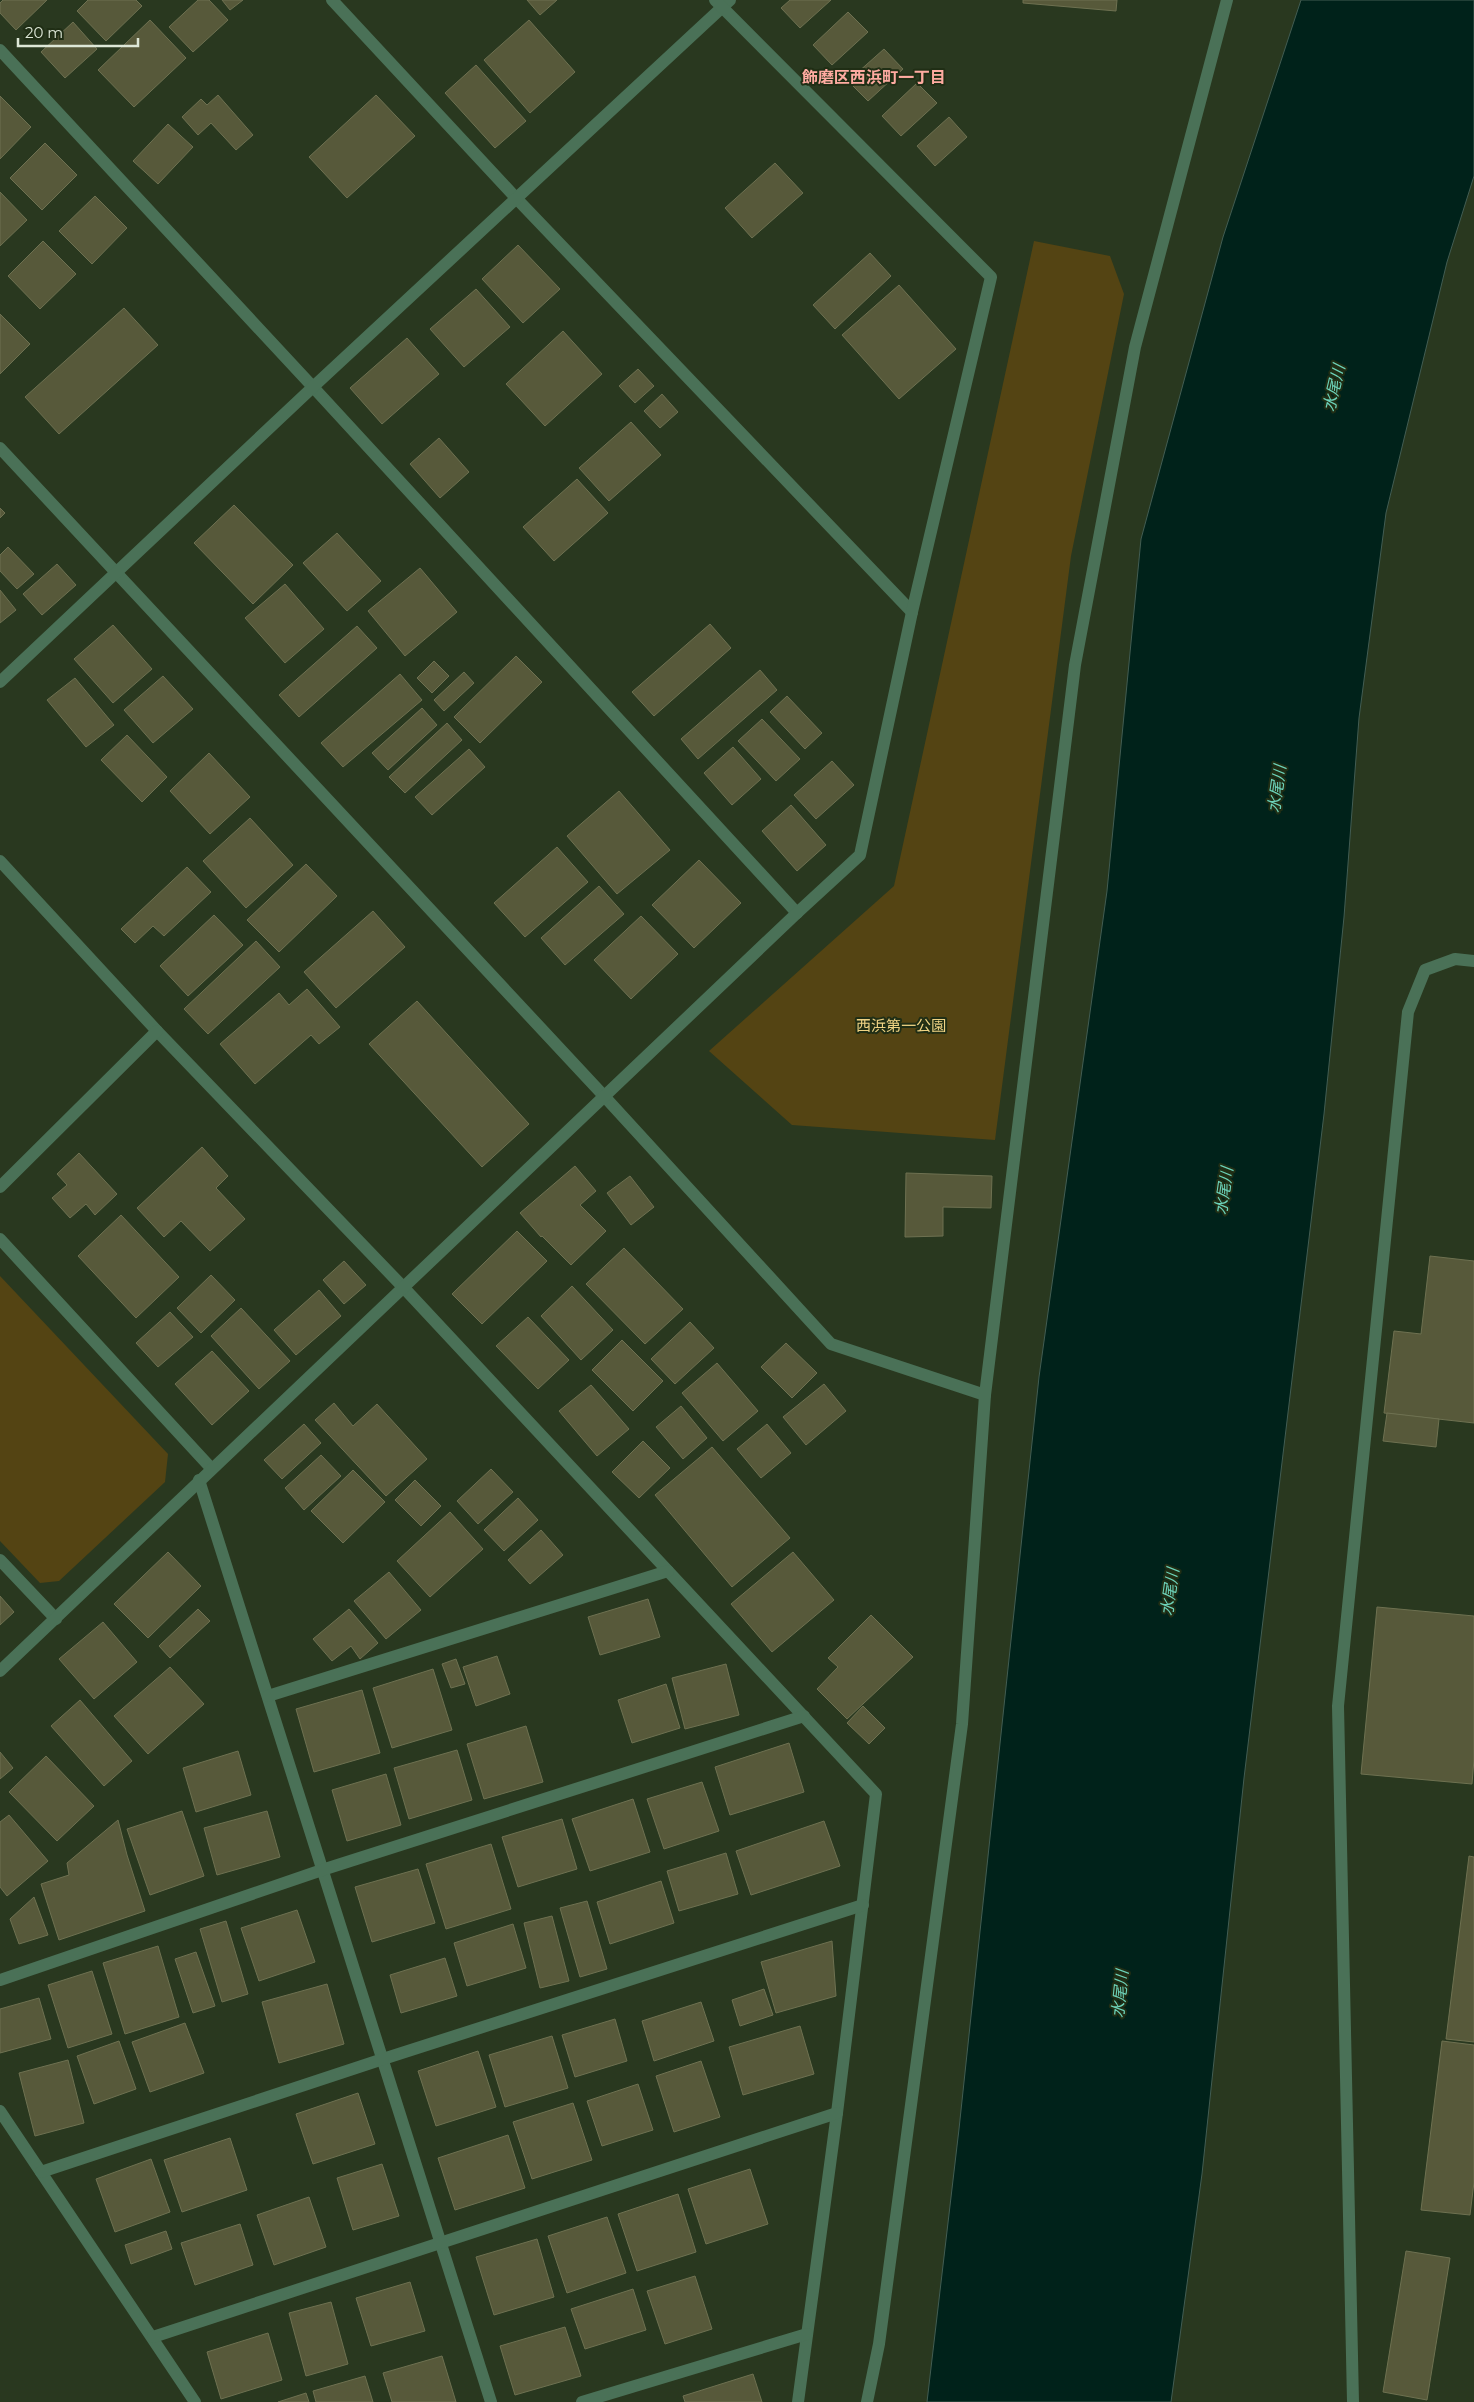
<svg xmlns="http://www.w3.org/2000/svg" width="1474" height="2402" font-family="Montserrat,'Noto Sans JP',sans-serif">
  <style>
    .green { fill: #544413 }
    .water { fill: #00221a; stroke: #425d53 }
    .building { fill: #57593a; stroke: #6e7151 }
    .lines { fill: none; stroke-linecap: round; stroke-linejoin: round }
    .minor { stroke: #4a7157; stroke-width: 12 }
    .labels { text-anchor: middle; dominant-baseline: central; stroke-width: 4; stroke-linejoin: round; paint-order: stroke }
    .park-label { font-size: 15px; fill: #efd384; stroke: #202e15 }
    .neighbourhood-label { font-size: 16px; font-weight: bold; fill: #feaba1; stroke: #202e15 }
    .water-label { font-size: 16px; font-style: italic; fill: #6dd4bb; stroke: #202e15 }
  </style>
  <rect width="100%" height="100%" fill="#29381f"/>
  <g class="green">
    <path d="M1034 241 1110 256 1124 294 1071 556 995 1140 792 1125 709 1051 894 886Z"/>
    <path d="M0 1276 168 1454 165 1482 59 1581 40 1583 0 1541Z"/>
  </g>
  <path class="water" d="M1301 0H1474V176L1447 262 1386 513 1359 718 1344 917 1324 1114 1244 1778 1202 2174 1171 2402H927L959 2129 1039 1377 1107 891 1141 539 1223 237Z"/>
  <g class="building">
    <path d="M3 0H47L16 30 0 13V3Z"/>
    <path d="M88 0H136L142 6 106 41 77 11Z"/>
    <path d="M198 0H209L228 20 193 52 169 27Z"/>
    <path d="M222 0H243L230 10Z"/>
    <path d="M527 0H557L540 15Z"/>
    <path d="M790 0H831L800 28 781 8Z"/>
    <path d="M1023 0H1117L1116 11 1023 3Z"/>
    <path d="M848 12 868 32 832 65 813 45Z"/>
    <path d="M150 20 186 58 134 107 98 70Z"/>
    <path d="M529 20 575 72 530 113 484 60Z"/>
    <path d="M73 22 97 49 65 78 41 52Z"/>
    <path d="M884 49 903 69 868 101 848 81Z"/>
    <path d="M476 65 526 121 495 148 445 93Z"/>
    <path d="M917 83 937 103 901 136 882 116Z"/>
    <path d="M218 95 253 135 236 150 211 123 198 135 182 117 201 99 207 105Z"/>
    <path d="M376 95 415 136 347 198 309 157Z"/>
    <path d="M0 96 31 127 0 159Z"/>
    <path d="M949 117 967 137 935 166 917 146Z"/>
    <path d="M168 124 193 147 158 184 133 161Z"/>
    <path d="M45 143 77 175 42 210 10 178Z"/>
    <path d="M775 163 803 193 752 238 725 208Z"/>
    <path d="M0 192 27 220 0 246Z"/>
    <path d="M95 196 127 228 92 264 59 231Z"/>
    <path d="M43 241 76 274 40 309 8 276Z"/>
    <path d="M518 245 560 289 523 323 482 279Z"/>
    <path d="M870 253 891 276 835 329 813 305Z"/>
    <path d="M899 285 956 349 899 399 842 335Z"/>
    <path d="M476 289 510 327 464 367 430 329Z"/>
    <path d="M124 308 158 345 59 434 25 397Z"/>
    <path d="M0 314 30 344 0 374Z"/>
    <path d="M563 331 602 374 545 426 506 384Z"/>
    <path d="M407 338 439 374 382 424 350 388Z"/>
    <path d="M638 369 654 386 635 403 619 386Z"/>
    <path d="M662 394 678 412 660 428 644 411Z"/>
    <path d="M631 422 661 455 609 501 579 468Z"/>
    <path d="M439 438 469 472 440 498 410 464Z"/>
    <path d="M577 479 608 513 554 561 523 527Z"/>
    <path d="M234 505 293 565 253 604 194 543Z"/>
    <path d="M0 508 5 513 0 518Z"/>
    <path d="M337 533 381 581 347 611 303 563Z"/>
    <path d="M8 547 34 574 17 589 0 571V555Z"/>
    <path d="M57 564 76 585 42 615 23 594Z"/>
    <path d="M420 568 457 612 405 656 368 611Z"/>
    <path d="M285 584 324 629 285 663 245 618Z"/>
    <path d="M0 590 16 610 0 623Z"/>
    <path d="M710 624 731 648 654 716 632 692Z"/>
    <path d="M113 625 152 669 113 703 74 659Z"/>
    <path d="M357 626 377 648 299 717 279 695Z"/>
    <path d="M516 656 542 682 480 743 454 717Z"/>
    <path d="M434 661 449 676 432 693 417 678Z"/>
    <path d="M760 670 777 690 698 759 681 739Z"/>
    <path d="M464 672 474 683 444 711 434 700Z"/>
    <path d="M400 674 422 700 343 767 321 743Z"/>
    <path d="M163 676 193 709 153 743 124 710Z"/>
    <path d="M75 678 114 725 86 747 47 700Z"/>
    <path d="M787 696 822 733 805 749 770 712Z"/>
    <path d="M422 708 437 725 388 770 372 753Z"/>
    <path d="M762 719 800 759 776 781 738 741Z"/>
    <path d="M447 723 462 740 405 793 389 777Z"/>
    <path d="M127 735 167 777 142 802 101 760Z"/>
    <path d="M733 747 761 779 732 805 704 773Z"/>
    <path d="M469 749 485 767 432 815 415 797Z"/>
    <path d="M209 753 250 797 210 834 170 791Z"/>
    <path d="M832 761 854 785 816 819 794 795Z"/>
    <path d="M619 791 670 850 617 894 567 836Z"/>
    <path d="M791 805 826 845 797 871 762 831Z"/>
    <path d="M250 818 293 865 246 908 203 861Z"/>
    <path d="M557 847 588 882 525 937 494 903Z"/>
    <path d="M699 860 741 903 694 948 652 905Z"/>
    <path d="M306 864 337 896 279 952 247 920Z"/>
    <path d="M187 867 211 892 164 936 153 926 135 943 121 929Z"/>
    <path d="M599 886 624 914 565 965 541 938Z"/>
    <path d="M373 911 405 947 336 1008 304 972Z"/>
    <path d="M214 915 243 945 188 996 160 966Z"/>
    <path d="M641 916 678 954 631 999 594 960Z"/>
    <path d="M256 941 280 967 208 1034 184 1009Z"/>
    <path d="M307 989 340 1027 319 1044 311 1035 255 1084 220 1044 279 993 289 1005Z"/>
    <path d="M417 1001 529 1124 482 1167 369 1044Z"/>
    <path d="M202 1147 228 1176 216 1188 245 1219 210 1251 181 1221 164 1237 137 1208Z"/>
    <path d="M79 1153 117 1194 95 1215 86 1204 70 1218 52 1198 67 1185 57 1174Z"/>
    <path d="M575 1166 596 1191 580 1205 606 1231 571 1265 542 1236 541 1237 520 1213Z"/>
    <path d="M906 1173 992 1176 991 1208 943 1207V1236L905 1237Z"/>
    <path d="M630 1176 654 1207 631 1225 607 1193Z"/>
    <path d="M121 1215 179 1277 136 1318 78 1256Z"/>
    <path d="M517 1231 547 1261 482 1324 452 1294Z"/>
    <path d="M624 1248 683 1309 645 1344 586 1284Z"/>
    <path d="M1430 1256 1474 1261V1423L1384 1413 1394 1331 1421 1334Z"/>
    <path d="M344 1261 366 1285 344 1304 323 1280Z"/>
    <path d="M211 1275 235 1300 201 1333 177 1308Z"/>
    <path d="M572 1286 613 1330 581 1360 541 1316Z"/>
    <path d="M319 1290 341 1316 296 1355 274 1330Z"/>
    <path d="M241 1308 290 1361 259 1389 211 1336Z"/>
    <path d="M170 1312 193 1337 158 1367 136 1343Z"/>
    <path d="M528 1317 569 1360 538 1389 496 1346Z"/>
    <path d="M690 1322 714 1348 675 1384 651 1359Z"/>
    <path d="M622 1340 663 1381 633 1411 592 1370Z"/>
    <path d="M786 1343 817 1373 792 1398 761 1367Z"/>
    <path d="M212 1351 249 1391 212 1425 175 1384Z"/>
    <path d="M717 1363 758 1411 723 1441 682 1393Z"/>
    <path d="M824 1384 846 1411 806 1445 783 1417Z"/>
    <path d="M591 1385 629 1429 597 1456 559 1411Z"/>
    <path d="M334 1403 353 1426 377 1404 427 1459 386 1496 315 1420Z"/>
    <path d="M681 1406 707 1438 683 1459 656 1427Z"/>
    <path d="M1387 1413 1439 1419 1436 1447 1383 1441Z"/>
    <path d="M304 1424 321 1443 282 1479 264 1460Z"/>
    <path d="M767 1424 791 1453 761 1478 737 1449Z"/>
    <path d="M643 1441 670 1468 639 1498 612 1472Z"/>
    <path d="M712 1447 790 1538 732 1587 655 1495Z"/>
    <path d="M321 1455 341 1476 304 1510 285 1488Z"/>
    <path d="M491 1469 513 1492 478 1524 457 1501Z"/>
    <path d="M353 1470 385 1502 343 1543 311 1511Z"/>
    <path d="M415 1480 441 1506 421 1526 395 1500Z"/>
    <path d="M518 1498 538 1520 504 1551 484 1530Z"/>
    <path d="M450 1512 483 1549 430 1597 397 1561Z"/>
    <path d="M541 1530 563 1555 530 1584 508 1560Z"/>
    <path d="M168 1552 201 1586 148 1638 114 1604Z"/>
    <path d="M793 1552 834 1600 772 1652 731 1604Z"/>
    <path d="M389 1572 421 1610 386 1639 354 1601Z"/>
    <path d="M0 1596 14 1612 0 1625Z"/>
    <path d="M648 1599 660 1637 600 1655 588 1617Z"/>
    <path d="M1377 1607 1474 1616V1759L1472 1784 1361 1774Z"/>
    <path d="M198 1609 210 1621 170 1658 159 1646Z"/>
    <path d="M349 1609 378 1643 360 1659 351 1646 332 1661 313 1639Z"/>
    <path d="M871 1615 913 1657 847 1719 817 1689 838 1667 828 1658Z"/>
    <path d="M103 1622 137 1662 94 1699 59 1659Z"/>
    <path d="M497 1656 510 1694 476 1706 463 1667Z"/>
    <path d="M456 1659 465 1684 451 1688 442 1664Z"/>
    <path d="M726 1664 739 1715 685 1729 672 1678Z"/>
    <path d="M170 1667 204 1704 148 1754 114 1716Z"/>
    <path d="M433 1669 452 1730 392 1748 373 1688Z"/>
    <path d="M666 1684 680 1728 632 1743 618 1700Z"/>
    <path d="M362 1690 380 1753 314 1772 296 1709Z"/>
    <path d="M80 1700 132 1761 104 1786 51 1726Z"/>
    <path d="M863 1706 885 1728 869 1744 847 1723Z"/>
    <path d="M526 1726 543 1782 484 1799 467 1744Z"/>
    <path d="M789 1743 804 1792 730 1815 715 1767Z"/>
    <path d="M457 1750 472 1800 409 1819 394 1768Z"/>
    <path d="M238 1751 251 1795 196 1812 183 1768Z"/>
    <path d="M0 1752 13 1768 0 1779Z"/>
    <path d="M46 1756 94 1806 57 1841 9 1792Z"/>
    <path d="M386 1774 401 1825 347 1841 332 1790Z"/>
    <path d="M702 1782 719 1831 664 1849 647 1799Z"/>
    <path d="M633 1799 650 1852 590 1871 572 1819Z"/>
    <path d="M182 1811 204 1876 150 1895 127 1829Z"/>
    <path d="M267 1811 280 1857 217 1875 204 1828Z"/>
    <path d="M9 1815 48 1861 7 1896 0 1887V1822Z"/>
    <path d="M562 1819 577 1869 518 1887 502 1837Z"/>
    <path d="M118 1820 127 1855 145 1911 59 1940 41 1884 69 1875 67 1863Z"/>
    <path d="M824 1821 840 1866 751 1895 736 1851Z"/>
    <path d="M491 1844 511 1909 446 1929 426 1864Z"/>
    <path d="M726 1853 738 1894 679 1911 667 1871Z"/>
    <path d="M1469 1856 1474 1857V2042L1446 2039Z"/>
    <path d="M418 1869 435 1923 372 1942 355 1887Z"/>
    <path d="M661 1881 674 1923 610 1944 597 1902Z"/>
    <path d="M34 1897 48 1935 19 1944 10 1919Z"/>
    <path d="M587 1901 607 1969 580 1977 560 1908Z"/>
    <path d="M297 1910 315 1962 259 1981 241 1928Z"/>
    <path d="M552 1916 569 1981 540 1988 524 1923Z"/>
    <path d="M226 1921 248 1994 222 2002 200 1929Z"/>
    <path d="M513 1924 526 1968 467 1986 454 1943Z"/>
    <path d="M832 1941 836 1996 776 2013 761 1962Z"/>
    <path d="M158 1946 179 2017 125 2034 103 1963Z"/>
    <path d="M196 1952 215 2006 193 2013 175 1959Z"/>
    <path d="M445 1958 457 1996 401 2013 390 1975Z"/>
    <path d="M92 1971 112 2034 68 2048 48 1985Z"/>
    <path d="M327 1984 344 2044 279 2063 262 2002Z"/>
    <path d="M764 1989 773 2015 740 2026 732 2000Z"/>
    <path d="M39 1998 51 2039 0 2053V2009Z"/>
    <path d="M701 2002 714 2041 654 2061 642 2021Z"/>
    <path d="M615 2019 627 2061 575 2077 562 2035Z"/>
    <path d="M185 2023 204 2073 150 2092 132 2042Z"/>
    <path d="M800 2026 814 2074 743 2095 729 2047Z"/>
    <path d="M552 2036 568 2088 505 2107 489 2055Z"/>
    <path d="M119 2041 136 2089 94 2104 77 2056Z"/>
    <path d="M1442 2041 1474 2045V2182L1470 2215 1421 2210Z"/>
    <path d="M478 2051 496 2107 436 2126 418 2071Z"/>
    <path d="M68 2060 84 2123 35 2136 19 2073Z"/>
    <path d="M701 2061 720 2117 674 2132 656 2076Z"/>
    <path d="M638 2084 653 2130 602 2146 587 2101Z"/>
    <path d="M358 2093 375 2144 313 2164 296 2114Z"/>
    <path d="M573 2103 592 2160 532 2179 513 2122Z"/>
    <path d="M508 2135 525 2188 455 2210 438 2158Z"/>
    <path d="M230 2138 247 2190 182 2212 164 2160Z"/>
    <path d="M151 2159 170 2212 115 2232 96 2179Z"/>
    <path d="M382 2164 399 2216 353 2230 337 2178Z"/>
    <path d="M750 2169 768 2224 706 2244 688 2189Z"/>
    <path d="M678 2194 696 2252 637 2271 618 2214Z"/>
    <path d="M309 2197 326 2247 274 2265 257 2215Z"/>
    <path d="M607 2217 626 2273 567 2293 548 2236Z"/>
    <path d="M240 2224 253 2265 195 2285 181 2243Z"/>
    <path d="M166 2231 172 2249 131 2264 125 2245Z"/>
    <path d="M537 2239 554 2297 494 2315 476 2257Z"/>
    <path d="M1406 2251 1450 2258 1427 2400 1383 2392Z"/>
    <path d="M695 2276 712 2329 665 2344 647 2291Z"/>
    <path d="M410 2282 425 2331 371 2346 356 2298Z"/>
    <path d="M633 2289 646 2330 585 2349 571 2309Z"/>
    <path d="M331 2302 348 2364 306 2376 289 2313Z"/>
    <path d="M565 2327 581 2376 515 2395 500 2346Z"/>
    <path d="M268 2333 282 2380 221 2399 207 2352Z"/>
    <path d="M442 2356 456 2402H392L383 2373Z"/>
    <path d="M753 2374 762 2402H685L683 2396Z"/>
    <path d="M365 2376 373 2402H316L313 2391Z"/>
    <path d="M306 2393 309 2402H278Z"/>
  </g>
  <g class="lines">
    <g class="minor">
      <path d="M332 0 516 198 912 612"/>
      <path d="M0 50 313 387 797 913"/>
      <path d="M0 448 604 1096 831 1344 985 1395"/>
      <path d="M0 682 313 387 730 0"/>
      <path d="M0 861 157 1031 404 1288 876 1794 837 2113 798 2402"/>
      <path d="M0 1187 157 1031"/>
      <path d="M0 1239 211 1468"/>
      <path d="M199 1480 491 2402"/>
      <path d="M0 1560 56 1619"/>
      <path d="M0 1671 797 913 860 855 912 612 991 277 715 0"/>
      <path d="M268 1696 668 1571"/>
      <path d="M0 1980 322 1870 804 1716"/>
      <path d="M0 2111 195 2402"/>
      <path d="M41 2172 383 2059 863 1905"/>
      <path d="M153 2337 837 2113"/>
      <path d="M582 2402 807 2334"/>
      <path d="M867 2402 879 2344 962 1724 985 1395 1075 665 1135 347 1227 0"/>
      <path d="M1353 2402 1338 1706 1408 1012 1425 970 1455 959 1474 961"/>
    </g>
  </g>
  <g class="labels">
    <g class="park-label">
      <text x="901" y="1025">西浜第一公園</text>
    </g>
    <g class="neighbourhood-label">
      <text x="874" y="77">飾磨区西浜町一丁目</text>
    </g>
    <g class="water-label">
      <text transform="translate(1334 388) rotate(-77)">水尾川</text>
      <text transform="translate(1277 789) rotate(-82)">水尾川</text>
      <text transform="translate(1224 1191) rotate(-82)">水尾川</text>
      <text transform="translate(1170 1592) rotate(-82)">水尾川</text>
      <text transform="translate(1120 1994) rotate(-84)">水尾川</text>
    </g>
  </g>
  <path d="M18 38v8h120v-8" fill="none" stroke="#dde7d7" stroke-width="2.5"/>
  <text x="25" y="38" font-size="15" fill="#dde7d7" stroke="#202e15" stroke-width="4" paint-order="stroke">20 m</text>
</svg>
